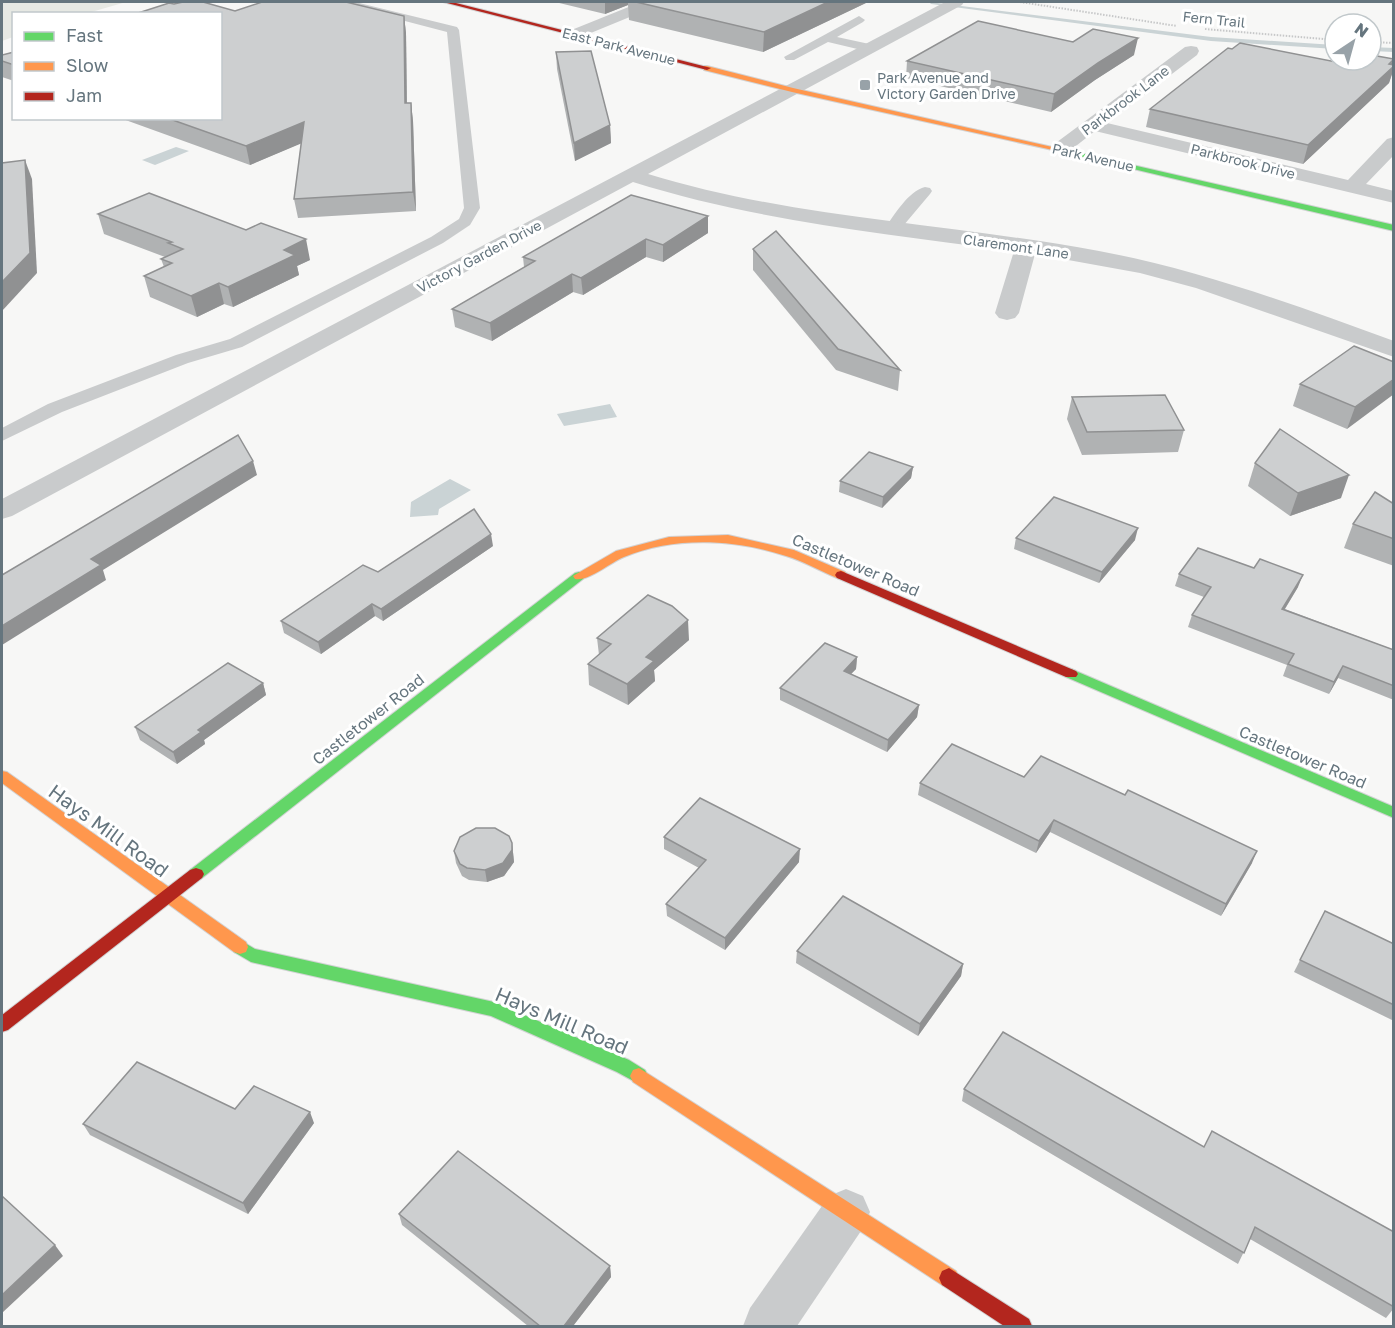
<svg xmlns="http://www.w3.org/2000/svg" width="1395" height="1328" font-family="'Golos Text',sans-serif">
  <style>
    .green { fill: #e6e8e3 }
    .water { fill: #cad3d5 }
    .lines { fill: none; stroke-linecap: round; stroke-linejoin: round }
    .stream { fill: #cad3d5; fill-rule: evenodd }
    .fast-casing { stroke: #d2d3d4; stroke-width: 2 }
    .slow-casing { stroke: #d2d3d4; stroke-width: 2 }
    .jam-casing { stroke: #d2d3d4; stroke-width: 2 }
    .path { stroke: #c7c8c9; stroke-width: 2; stroke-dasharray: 1.5 1.5; stroke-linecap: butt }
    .lane { fill: #c9cbcc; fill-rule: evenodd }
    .street { fill: #c9cbcc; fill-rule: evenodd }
    .fast { fill: #63d668; fill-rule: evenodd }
    .slow { fill: #ff974d; fill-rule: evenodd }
    .jam { fill: #b3261e; fill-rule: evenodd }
    .wall { fill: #b0b2b3 }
    .shaded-wall { fill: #909192 }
    .building { fill: #cdcfd0; stroke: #909192; stroke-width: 1.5 }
    .poi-dot { fill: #98a2a8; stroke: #fff; stroke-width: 2 }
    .labels { text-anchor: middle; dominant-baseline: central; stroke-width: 6; stroke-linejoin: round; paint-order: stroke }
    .far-street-label { font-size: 14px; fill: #65757e; stroke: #fff }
    .far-poi-label { font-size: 14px; fill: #65757e; stroke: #fff; text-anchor: start }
    .street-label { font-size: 16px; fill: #65757e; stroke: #fff }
    .near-street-label { font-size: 20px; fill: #65757e; stroke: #fff }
  </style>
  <rect width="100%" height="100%" fill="#f7f7f6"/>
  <path class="green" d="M2 2H126L88 13 14 14 13 37 2 41Z"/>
  <g class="water">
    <path d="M176 147 189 151 155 165 142 160Z"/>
    <path d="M610 404 617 417 564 426 557 414Z"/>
    <path d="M450 479 471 490 439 509 438 515 410 517 411 502Z"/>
  </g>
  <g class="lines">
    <g class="stream">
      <path d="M929 2 1211 37 1335 45V49L1211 41 931 4Z"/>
      <path d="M1371 47 1394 48V52L1371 51Z"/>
    </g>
    <g class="fast-casing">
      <g id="fast">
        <path d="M1063 149 1394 225V231L1066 153 1062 151Z"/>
        <path d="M579 572 583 573 585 576 583 579 202 878 196 880 190 878 188 874 190 870 575 573Z"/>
        <path d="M1071 669 1394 807V818L1066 677 1064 674 1066 671Z"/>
        <path d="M240 940 255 949 494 1002 629 1060 645 1070 648 1076 645 1082 639 1084 617 1072 491 1016 251 962 234 952 232 947 234 942Z"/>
      </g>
    </g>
    <g class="slow-casing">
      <g id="slow">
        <path d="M707 66 793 88 1070 151 1066 153 792 92 704 70V66Z"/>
        <path d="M728 535 794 550 845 572 847 575 841 579 837 578C820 571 803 561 786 556 735 539 674 536 624 557 611 562 588 582 575 579L573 576 616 551 669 537Z"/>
        <path d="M2 771 7 772 246 942 248 947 246 952 240 954 234 952 2 783Z"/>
        <path d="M639 1068 956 1271 959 1278 956 1285 949 1288 942 1285 633 1082 630 1076 633 1070Z"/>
      </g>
    </g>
    <g class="jam-casing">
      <g id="jam">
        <path d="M443 2H452L711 68 707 70Z"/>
        <path d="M841 571 1076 671 1078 674 1076 677H1066L837 578 835 575 837 572Z"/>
        <path d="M196 868 202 870 204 874 202 878 8 1030 2 1032V1015L190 870Z"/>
        <path d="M949 1268 1029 1319 1032 1326H1004L942 1285 939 1278 942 1271Z"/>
      </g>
    </g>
    <g class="path">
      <path d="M1020 2 1177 26"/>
      <path d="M1205 29 1335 40"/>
      <path d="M1371 42 1394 43"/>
    </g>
    <g class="lane">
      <path d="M339 2H355L457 27 459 30 480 208 470 225 443 243 242 347 188 363 62 412 2 441V428L48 404 176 355 230 339 431 237 459 219 464 208 447 32 340 4Z"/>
      <path d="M859 16 865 20 863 22 837 37 874 45V51L870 52 828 42 794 60H786L784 57Z"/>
      <path d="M925 187 930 188 932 191 930 194 898 232H886L884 229C894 216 908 191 925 187Z"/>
    </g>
    <g class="street">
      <path d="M641 2H661L659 5 581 37 575 39 567 34 569 31Z"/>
      <path d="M945 2H964L962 5 648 174C795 219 949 223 1099 251 1201 270 1297 306 1394 341V357L1196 288 1140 273 1035 254 1019 313 1015 318 1007 320 999 318 995 313 1014 251C885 234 757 221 633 182L12 516 2 519V499Z"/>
      <path d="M1191 46 1197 47 1199 51 1197 55 1107 123 1348 180 1387 139 1394 137V155L1366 184 1394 191V203L1095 131 1067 153H1053L1050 149 1053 145 1185 47Z"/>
      <path d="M846 1189 863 1196 870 1212 863 1228 797 1326H743L750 1308 829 1196Z"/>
    </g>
    <use href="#fast" class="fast"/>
    <use href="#slow" class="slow"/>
    <use href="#jam" class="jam"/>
  </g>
  <g class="wall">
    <path d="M555 2H868L763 52 629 20 628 5 605 14Z"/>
    <path d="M174 4 235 11 404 16 406 33 407 103H411L413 121 416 211 298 218 294 199 301 143 250 165 120 118H220Z"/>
    <path d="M14 52V81L2 77V55Z"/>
    <path d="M556 52 610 125 611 143 575 161 557 69Z"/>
    <path d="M1134 55 1095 80 1051 112 906 78 907 61Z"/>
    <path d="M1394 59V68L1389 83 1303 164 1146 127 1150 109 1336 62Z"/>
    <path d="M631 195 708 233 663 262 646 257 583 295 573 292 492 341 455 327 452 309 524 267 523 257Z"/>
    <path d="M98 214 310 260 297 266 299 275 233 307 224 304 197 317 150 297 144 276 164 267 161 259 165 257 104 234Z"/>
    <path d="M753 249 900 370 898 391 836 370 753 270Z"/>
    <path d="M1394 362 1347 429 1293 406 1300 384Z"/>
    <path d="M1072 397 1184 430 1178 452 1082 455 1067 419Z"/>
    <path d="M1255 463 1341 498 1290 516 1248 486Z"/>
    <path d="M913 467 911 478 882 508 839 492 840 481Z"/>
    <path d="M1394 504V566L1344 548 1353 524Z"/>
    <path d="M1016 538 1135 540 1099 583 1014 549Z"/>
    <path d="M493 546 383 621 375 616 321 654 284 633 281 621 378 572Z"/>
    <path d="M1179 574 1298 587 1285 609 1394 650V700L1338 678 1329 694 1283 676 1287 665 1188 627 1192 615 1204 597 1175 586Z"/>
    <path d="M597 638 689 640 654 670 655 681 628 705 589 685 588 664 599 655Z"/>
    <path d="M857 657 856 669 851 674 919 705 917 717 887 752 780 700V688Z"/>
    <path d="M263 683 266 695 204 740 205 744 177 764 140 740 135 727Z"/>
    <path d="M1024 777 1125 795 1252 863 1221 916 1050 832 1036 853 918 795 920 783Z"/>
    <path d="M664 837 799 862 725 950 667 916 666 904 699 868 664 849Z"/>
    <path d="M512 843 514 862 504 876 487 882 469 880 462 876 456 863 454 851Z"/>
    <path d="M1325 911 1394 944V1021L1294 972Z"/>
    <path d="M797 951 963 964 961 976 918 1036 796 963Z"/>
    <path d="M964 1089 1204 1147 1394 1232V1308L1386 1318 1250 1239 1238 1264 962 1101Z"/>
    <path d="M235 1109 314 1123 248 1214 90 1135 83 1124Z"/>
    <path d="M399 1214 610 1266 611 1277 573 1326H528L402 1225Z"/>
  </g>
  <g class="shaded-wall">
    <path d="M605 2H628V5L605 14Z"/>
    <path d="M828 2H868L763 52 764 32Z"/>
    <path d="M404 16 406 33 407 121 405 103Z"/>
    <path d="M1138 38 1134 55 1095 80 1051 112 1054 94 1098 63Z"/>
    <path d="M1394 60 1392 67 1394 66V68L1389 83 1303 164 1308 145Z"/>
    <path d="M411 103 413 121 416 211 413 192Z"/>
    <path d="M304 122 307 141 250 165 246 146Z"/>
    <path d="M610 125 611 143 575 161 574 143Z"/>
    <path d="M25 160 32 179 37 273 2 311V282Z"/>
    <path d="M708 216V233L663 262V245Z"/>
    <path d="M306 239 310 260 297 266 299 275 233 307 228 287 284 250Z"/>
    <path d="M646 239V257L583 295 581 278Z"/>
    <path d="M572 274 573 292 492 341 490 323Z"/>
    <path d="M219 283 224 304 197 317 191 296Z"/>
    <path d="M1394 379V394L1347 429 1355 407Z"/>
    <path d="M253 461 257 475 103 570 106 580 2 645V626L91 559Z"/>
    <path d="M913 467 911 478 882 508 883 497Z"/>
    <path d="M1349 475 1341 498 1290 516 1298 493Z"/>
    <path d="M1138 528 1135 540 1099 583 1102 572Z"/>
    <path d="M491 534 493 546 383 621 381 609Z"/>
    <path d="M1303 575 1298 587 1278 620 1282 609Z"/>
    <path d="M372 604 375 616 321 654 318 642Z"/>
    <path d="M688 620 689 640 654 670 655 681 628 705 627 684 646 657Z"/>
    <path d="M857 657 856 669 842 683 844 671Z"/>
    <path d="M1343 666 1338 678 1329 694 1334 682Z"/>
    <path d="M263 683 266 695 204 740 205 744 177 764 173 752 198 730Z"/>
    <path d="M919 705 917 717 887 752 888 740Z"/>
    <path d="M1054 820 1050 832 1036 853 1039 841Z"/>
    <path d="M512 843 514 862 504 876 487 882 485 870Z"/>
    <path d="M800 849 799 862 725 950V938Z"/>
    <path d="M1257 851 1252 863 1221 916 1226 904Z"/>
    <path d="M963 964 961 976 918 1036 920 1024Z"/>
    <path d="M310 1112 314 1123 248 1214 243 1203Z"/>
    <path d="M55 1245 63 1256 2 1313V1295Z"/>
    <path d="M610 1266 611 1277 573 1326H564Z"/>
  </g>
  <g class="building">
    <path d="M183 2H203L235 11 262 2H346L404 16 405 103H411L413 192 294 199 304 122 246 146 167 118H220V14H135L169 3 174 4Z"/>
    <path d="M636 2H828L764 32Z"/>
    <path d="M978 21 1073 42 1093 29 1138 38 1098 63 1054 94 907 61Z"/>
    <path d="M1240 43 1336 62 1339 60H1371V55L1394 59 1389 64 1394 65V66L1308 145 1150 109 1228 48 1232 49Z"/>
    <path d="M591 51 610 125 574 143 556 52Z"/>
    <path d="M14 52V65L2 61V55Z"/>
    <path d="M25 160 30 253 2 282V163Z"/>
    <path d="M149 193 246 230 261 223 306 239 284 250 295 255 228 287 219 283 191 296 144 276 172 263 161 259 183 249 168 243 172 242 98 214Z"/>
    <path d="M631 195 708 216 663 245 646 239 581 278 572 274 490 323 452 309 535 261 523 257Z"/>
    <path d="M776 231 900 370 838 349 753 249Z"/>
    <path d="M1354 346 1394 362V379L1355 407 1300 384Z"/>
    <path d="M1165 395 1184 430 1087 432 1072 397Z"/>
    <path d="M1280 429 1349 475 1298 493 1255 463Z"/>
    <path d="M238 435 253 461 91 559 101 565 2 626V575Z"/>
    <path d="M869 452 913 467 883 497 840 481Z"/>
    <path d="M1375 492 1394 504V539L1353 524Z"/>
    <path d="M1054 497 1138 528 1102 572 1016 538Z"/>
    <path d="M474 509 491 534 381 609 372 604 318 642 281 621 363 565 378 572Z"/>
    <path d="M1198 548 1254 568 1260 559 1303 575 1282 609 1394 650V686L1343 666 1334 682 1288 664 1294 654 1192 615 1211 587 1179 574Z"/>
    <path d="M648 595 672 606 688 620 646 657 654 661 627 684 588 664 611 644 597 638Z"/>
    <path d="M825 643 857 657 844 671 919 705 888 740 780 688Z"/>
    <path d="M228 663 263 683 198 730 201 732 173 752 135 727Z"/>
    <path d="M952 744 1024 777 1041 756 1125 795 1128 790 1257 851 1226 904 1054 820 1039 841 920 783Z"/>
    <path d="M700 798 800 849 725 938 666 904 706 860 664 837Z"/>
    <path d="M476 828H495L509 836 512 843V850L503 863 485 870 467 868 460 864 454 851 460 837Z"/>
    <path d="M843 896 963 964 920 1024 797 951Z"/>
    <path d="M1325 911 1394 944V1005L1300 960Z"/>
    <path d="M1003 1032 1204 1147 1212 1131 1394 1232V1307L1255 1227 1244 1253 964 1089Z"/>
    <path d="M137 1062 235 1109 254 1086 310 1112 243 1203 83 1124Z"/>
    <path d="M458 1151 610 1266 564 1326H540L399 1214Z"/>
    <path d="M2 1196 55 1245 2 1295Z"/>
  </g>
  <rect class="poi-dot" x="859" y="79" width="12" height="12" rx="3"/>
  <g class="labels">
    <g class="far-street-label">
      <text transform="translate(1214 19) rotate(6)">Fern Trail</text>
      <text transform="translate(619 46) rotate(14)">East Park Avenue</text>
      <text transform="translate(1125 100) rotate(-37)">Parkbrook Lane</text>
      <text transform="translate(1093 157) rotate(13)">Park Avenue</text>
      <text transform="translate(1243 161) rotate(14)">Parkbrook Drive</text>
      <text transform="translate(1016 246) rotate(8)">Claremont Lane</text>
      <text transform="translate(479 256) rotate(-28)">Victory Garden Drive</text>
    </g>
    <g class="far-poi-label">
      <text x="877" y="77">Park Avenue and<tspan x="877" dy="16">Victory Garden Drive</tspan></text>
    </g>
    <g class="street-label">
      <text transform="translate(856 565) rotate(23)">Castletower Road</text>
      <text transform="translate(368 719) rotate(-38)">Castletower Road</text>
      <text transform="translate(1303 757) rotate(23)">Castletower Road</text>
    </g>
    <g class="near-street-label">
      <text transform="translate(109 830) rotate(36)">Hays Mill Road</text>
      <text transform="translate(562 1020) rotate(23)">Hays Mill Road</text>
    </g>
  </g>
  <rect width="1395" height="1328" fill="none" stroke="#65757e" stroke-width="6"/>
  <rect x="12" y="12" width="210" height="108" fill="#ffffff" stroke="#c1c8cb" stroke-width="1.5"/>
  <rect x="24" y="32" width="30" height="9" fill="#63d668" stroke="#c1c8cb" stroke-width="1.5"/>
  <text x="66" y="42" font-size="18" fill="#65757e">Fast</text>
  <rect x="24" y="62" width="30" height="9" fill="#ff974d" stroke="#c1c8cb" stroke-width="1.5"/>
  <text x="66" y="72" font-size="18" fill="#65757e">Slow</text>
  <rect x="24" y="92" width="30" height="9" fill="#b3261e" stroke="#c1c8cb" stroke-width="1.5"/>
  <text x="66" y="102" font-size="18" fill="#65757e">Jam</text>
  <g transform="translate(1353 42) rotate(36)"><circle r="28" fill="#ffffff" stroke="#c1c8cb" stroke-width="1.5"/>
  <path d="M0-4.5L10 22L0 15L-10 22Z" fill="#98a2a8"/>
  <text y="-9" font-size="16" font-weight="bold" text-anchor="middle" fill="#65757e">N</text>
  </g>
</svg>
